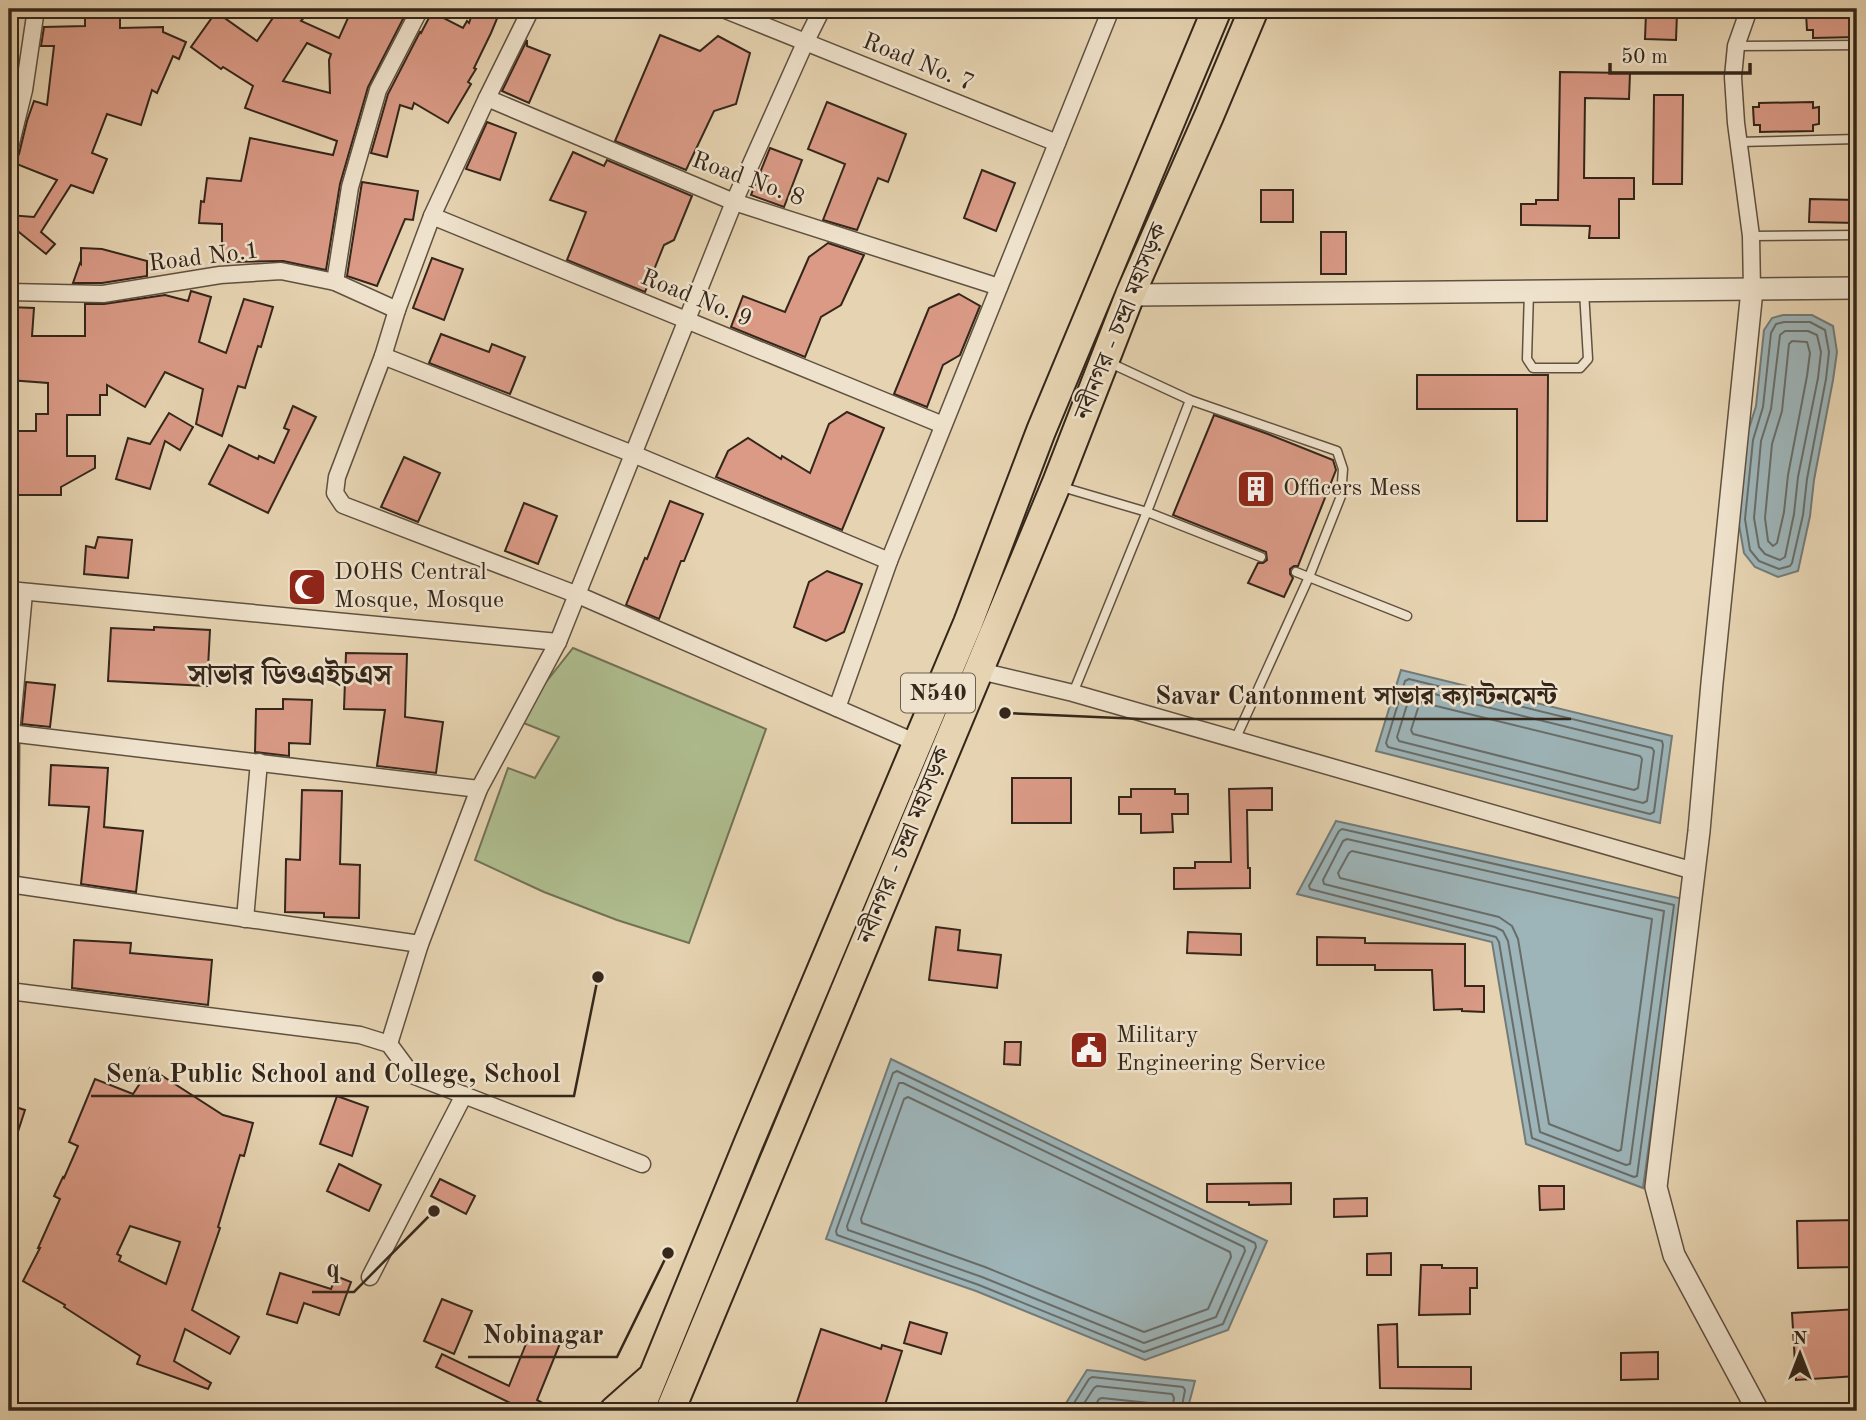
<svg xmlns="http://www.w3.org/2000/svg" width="1866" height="1420" font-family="'Old Standard TT','Noto Serif Bengali',serif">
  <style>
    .green { fill: #afbe90; stroke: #727255; stroke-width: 2 }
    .water { fill: #9db4b8; stroke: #737b79; stroke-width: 2 }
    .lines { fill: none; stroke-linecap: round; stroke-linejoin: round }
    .shore { stroke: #686d69; stroke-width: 2 }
    .building { fill: #da9a86; stroke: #34261a; stroke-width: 2; fill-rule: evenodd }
    .service-casing { stroke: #605140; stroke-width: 11 }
    .minor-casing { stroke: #605140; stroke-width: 19 }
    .tertiary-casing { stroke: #605140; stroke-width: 24 }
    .trunk-casing { stroke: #34261a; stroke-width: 32 }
    .service { stroke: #efe2cc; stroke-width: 8 }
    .minor { stroke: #efe2cc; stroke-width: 16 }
    .tertiary { stroke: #efe2cc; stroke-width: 21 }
    .trunk { stroke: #e6d3b1; stroke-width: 28 }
    .labels { text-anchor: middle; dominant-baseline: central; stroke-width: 5; stroke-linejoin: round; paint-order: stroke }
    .shield { fill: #efe2cc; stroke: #6c5e4f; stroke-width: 2 }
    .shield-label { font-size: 23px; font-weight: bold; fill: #34261a }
    .street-label { font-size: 24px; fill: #34261a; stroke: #efe2cc }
    .poi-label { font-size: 24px; fill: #34261a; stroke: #efe2cc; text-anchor: start }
    .quarter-label { font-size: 28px; font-weight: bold; fill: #34261a; stroke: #efe2cc }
    .leader { fill: none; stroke: #34261a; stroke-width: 2.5 }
    .callout-dot { fill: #34261a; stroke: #efe2cc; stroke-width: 2.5 }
    .callout-label { font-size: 26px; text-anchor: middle; font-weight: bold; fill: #34261a; stroke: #efe2cc; stroke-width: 5; stroke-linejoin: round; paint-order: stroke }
  </style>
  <rect width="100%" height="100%" fill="#e6d3b1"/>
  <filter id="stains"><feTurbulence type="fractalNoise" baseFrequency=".00286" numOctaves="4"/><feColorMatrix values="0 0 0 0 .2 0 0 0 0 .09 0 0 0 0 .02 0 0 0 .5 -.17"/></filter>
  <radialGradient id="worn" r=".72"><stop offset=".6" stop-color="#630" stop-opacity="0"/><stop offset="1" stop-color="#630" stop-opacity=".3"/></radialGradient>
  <path class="green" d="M573 648 766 729 689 943 617 920 544 892 475 860 508 768 535 778 559 737 516 720Z"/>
  <g class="water">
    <path d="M1783 315H1812L1833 326 1837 352 1833 380 1814 480 1810 516 1798 571 1778 577 1755 567 1744 553 1738 519 1746 438 1756 406 1764 330 1772 318Z"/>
    <path d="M1401 670 1672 736 1660 823 1376 751Z"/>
    <path d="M1336 821 1683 899 1643 1188 1526 1144 1492 942 1297 894Z"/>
    <path d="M891 1059 1267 1241 1228 1330 1145 1360 976 1291 826 1239Z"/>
    <path d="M1087 1370 1195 1381 1187 1411H1061Z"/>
  </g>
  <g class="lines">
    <g class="shore">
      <path d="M1784 322H1810L1825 330 1829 352 1826 379 1807 479 1803 515 1792 563 1790 566 1779 569 1759 561 1750 550 1745 519 1753 440 1763 407 1771 333 1776 324Z"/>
      <path d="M1785 331H1808L1817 335 1821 352 1818 378 1798 477 1794 514 1785 557 1780 560 1765 554 1759 547 1754 518 1761 441 1771 409 1780 335Z"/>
      <path d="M1792 341 1807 342 1810 353 1807 376 1788 475 1784 512 1777 543 1773 546 1768 541 1765 518 1772 444 1782 411 1789 344Z"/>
      <path d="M1409 679 1662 741 1663 745 1654 812 1650 814 1388 747 1386 743 1405 681Z"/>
      <path d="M1414 689 1652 748 1654 751 1647 801 1643 803 1399 741 1397 737 1411 692Z"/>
      <path d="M1420 702 1640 756 1642 759 1638 788 1634 790 1413 734 1411 730Z"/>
      <path d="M1342 829 1674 905 1637 1176 1634 1177 1532 1138 1499 942 1496 937 1310 889 1309 886 1339 831Z"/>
      <path d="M1347 839 1664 911 1630 1164 1626 1165 1540 1132 1508 941 1503 931 1495 927 1324 884 1323 880 1343 841Z"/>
      <path d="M1352 851 1652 919 1621 1150 1618 1151 1549 1124 1518 939 1512 926 1499 917 1340 878 1338 873 1349 853Z"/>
      <path d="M897 1071 1255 1243 1256 1247 1223 1324 1144 1352 979 1285 837 1235 836 1231 893 1073Z"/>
      <path d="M899 1083H903L1244 1247 1245 1251 1216 1317 1144 1343 982 1277 848 1230 847 1226Z"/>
      <path d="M908 1097 1230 1252 1231 1257 1208 1309 1144 1332 985 1267 862 1223 861 1219 904 1099Z"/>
      <path d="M1069 1411 1089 1379 1092 1377 1183 1387 1185 1390 1181 1411"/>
      <path d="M1079 1411 1094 1388 1097 1386 1172 1394 1174 1398 1172 1411"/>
      <path d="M1092 1411 1099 1399 1102 1398 1159 1404 1161 1406V1411"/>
    </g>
  </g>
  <g class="building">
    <path d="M279 9H311L301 21 339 38 352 9H393L403 19 368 87 340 184 326 270 283 261 222 262V224L199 223 201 201 204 202 207 178 241 181 250 138 333 155 337 141 245 108 253 86 223 67 221 69 191 47 216 12 257 41ZM307 43 331 54 329 60 330 93 283 81Z"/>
    <path d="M474 9H501L491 33 474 68 476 69 468 82 471 84 448 123 414 103 412 109 400 105 387 157 371 153 388 94 420 32 421 33 432 12 463 28 467 21 469 23Z"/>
    <path d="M1812 9H1857V37L1813 38V30H1807L1806 13H1813Z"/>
    <path d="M1646 13H1677L1676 40 1645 39Z"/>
    <path d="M85 14H120V28L163 27V32L186 42 179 59 173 56 157 93 152 90 141 125 107 114 92 153 107 159 93 193 71 185 41 232 55 244 46 254 9 224V215L34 217 57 180 9 161 16 159 19 154 27 121 34 101 47 105 54 46H41L44 27 85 26Z"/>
    <path d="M660 35 700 51 718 36 750 53 736 104 714 111 686 170 615 141Z"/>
    <path d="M527 40V46L550 55 529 103 502 91Z"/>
    <path d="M1560 72 1630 73 1629 99 1585 98 1584 178H1634V199H1619V238H1589L1590 226 1521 225V204H1536V200H1558Z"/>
    <path d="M1654 95H1683L1682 184H1653Z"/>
    <path d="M827 102 906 134 888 182 878 178 857 230 823 220 845 164 808 149Z"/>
    <path d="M1813 102V108L1819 107V124L1813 125V131L1760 132V125H1754L1753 107H1759V103Z"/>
    <path d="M487 122 516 133 500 180 466 169Z"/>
    <path d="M770 148 802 160 784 207 751 195Z"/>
    <path d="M573 152 604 166 607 160 692 196 674 240 664 245 645 292 567 260 586 212 550 200Z"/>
    <path d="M982 170 1015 183 996 231 964 218Z"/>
    <path d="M362 182 418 191 413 220 405 219 377 286 347 276Z"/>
    <rect x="1261" y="190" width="32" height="32"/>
    <path d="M1810 199 1857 200V223L1809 222Z"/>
    <rect x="1321" y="232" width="25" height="42"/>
    <path d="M828 243 864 255 841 305 821 317 805 357 731 327 743 296 785 312 809 257Z"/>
    <path d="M81 248 102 249 147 261V276L102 283H73L80 263 81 264Z"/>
    <path d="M432 258 463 269 444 320 413 308Z"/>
    <path d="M191 291 211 297 199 342 226 353 244 299 273 307 261 347 258 346 245 388 238 386 222 436 196 424 203 389 165 372 145 407 107 385V395H100V415H67V456H95V468L61 487V495H9V431H36V414H48V383L9 380V307L34 308 32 336H85V304H104L165 295 188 301Z"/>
    <path d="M959 294 980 306 960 355 943 365 927 407 894 394 929 308Z"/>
    <path d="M441 334 489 352 492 344 525 357 510 394 429 363Z"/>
    <path d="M1417 375H1548L1547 521H1517V409H1417Z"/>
    <path d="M293 406 316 417 268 513 209 484 229 445 258 459 259 456 274 463 289 430 284 428Z"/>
    <path d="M847 412 884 428 842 530 716 477 728 451 748 438 781 459 782 456 810 473 829 424Z"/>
    <path d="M169 413 193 427 180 450 165 441 150 489 116 479 128 438 150 444Z"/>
    <path d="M1214 415 1268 434 1333 460 1336 470 1298 566H1294L1290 569V574L1293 578 1284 597 1248 583 1258 563H1263L1267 560 1266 552 1173 515Z"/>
    <path d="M404 457 440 473 418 522 381 507Z"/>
    <path d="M670 501 703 514 684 561H681L659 619 626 605 645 558 647 559Z"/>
    <path d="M524 503 557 516 538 564 505 551Z"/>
    <path d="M98 537 132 540 128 578 84 574 86 546 95 548Z"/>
    <path d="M827 571 862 584 844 632 826 641 794 627 809 582Z"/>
    <path d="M154 627 210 630 207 686 108 681 111 628 154 630Z"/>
    <path d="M346 653 407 654 405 717 443 722 436 773 377 766 385 710 344 709Z"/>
    <path d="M26 682 55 685 50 727 22 724Z"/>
    <path d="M283 699 312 700 310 744 289 743V756L255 752 256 709H283Z"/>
    <path d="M51 765 108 768 104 827 143 831 136 892 81 884 89 807 49 805Z"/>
    <rect x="1012" y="778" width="59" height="45"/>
    <path d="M1272 788V810H1247L1248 868H1250V888L1174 889V868H1195V862H1231L1229 789Z"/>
    <path d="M1131 789H1175V794H1188V814H1172L1173 832 1141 833V814H1119V797H1131Z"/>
    <path d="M302 790 342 791 340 864 360 865 359 918 324 917V913L285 912 286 859 300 860Z"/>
    <path d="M936 927 960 930 958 950 1001 955 997 988 929 980Z"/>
    <path d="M1188 932 1241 934V955L1187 953Z"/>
    <path d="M1317 937 1365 938V943L1465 944V986H1484V1012L1462 1011V1009L1434 1010 1432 970H1375V965H1317Z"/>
    <path d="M74 940 131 943 130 953 212 960 208 1005 72 988Z"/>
    <path d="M1005 1042H1021L1020 1065 1004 1064Z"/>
    <path d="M150 1068 223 1115 253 1123 244 1156 240 1155 218 1227 220 1228 192 1310 239 1337 230 1354 185 1329 174 1361 211 1383 208 1389 137 1364 140 1356 64 1307 65 1305 23 1281 40 1248H38L60 1199 54 1196 63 1177 64 1178 78 1146 69 1142 95 1079 133 1094ZM130 1226 180 1242 166 1284 119 1261 121 1256 117 1254Z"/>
    <path d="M337 1096 368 1107 352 1156 320 1144Z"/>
    <path d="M9 1105 25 1110 12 1150 9 1149Z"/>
    <path d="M339 1164 381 1185 369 1211 327 1191Z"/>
    <path d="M440 1179 475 1196 466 1214 431 1196Z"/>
    <path d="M1291 1183V1204L1249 1205V1202H1207V1184Z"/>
    <path d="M1539 1186H1564V1209L1540 1210Z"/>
    <path d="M1367 1198V1216L1334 1217V1199Z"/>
    <path d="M1857 1220V1267L1798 1268 1797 1221Z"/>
    <path d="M1391 1253V1275H1367V1254Z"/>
    <path d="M1421 1265H1442V1268H1477V1288H1470V1314L1419 1315Z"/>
    <path d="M280 1273 331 1289 336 1276 351 1282 339 1315 304 1303 297 1323 267 1314Z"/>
    <path d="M442 1299 472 1311 454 1354 424 1341Z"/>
    <path d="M1857 1309V1376L1796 1380 1792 1313Z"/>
    <path d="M910 1322 947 1333 941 1354 904 1343Z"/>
    <path d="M1397 1324 1398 1367H1471V1389L1380 1388 1378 1325Z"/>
    <path d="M532 1329 561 1341 537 1400 557 1411H527L436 1367 442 1354 509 1386Z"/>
    <path d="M821 1329 881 1349 882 1345 902 1351 883 1411H794Z"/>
    <path d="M1658 1352V1379L1621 1380V1353Z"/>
  </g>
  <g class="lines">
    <g class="service-casing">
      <g id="service">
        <path d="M1736 46 1857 45"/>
        <path d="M1739 142 1857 139"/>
        <path d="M1751 236 1857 235"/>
        <path d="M1529 291 1527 359 1533 368H1580L1588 359 1584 291"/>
        <path d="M1190 400 1337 451 1343 469 1341 496 1309 577 1235 740"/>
        <path d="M1062 487 1147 512 1261 557"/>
        <path d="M1296 572 1407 616"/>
        <path d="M1073 693 1150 504 1190 400 1108 362"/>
      </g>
    </g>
    <g class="minor-casing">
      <g id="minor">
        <path d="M531 9 487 98 432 216 397 310 383 356 337 477 335 493 343 505 578 595 917 743"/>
        <path d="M723 9 1057 143"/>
        <path d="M1749 9 1736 46 1733 77 1736 123 1751 236 1752 290"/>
        <path d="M487 98 734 202 999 287"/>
        <path d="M9 151 24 90 36 9"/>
        <path d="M432 216 943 425"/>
        <path d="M335 282 350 187 378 90 420 9"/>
        <path d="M9 292 103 294 220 275 281 271 335 282 397 310"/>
        <path d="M383 356 633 454 889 561"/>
        <path d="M9 590 558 642"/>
        <path d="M980 671 1073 693 1694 871"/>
        <path d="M837 708 889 561 1111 9"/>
        <path d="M9 733 479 789"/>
        <path d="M9 884 420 944"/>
        <path d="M9 896 10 884 11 733 24 593"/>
        <path d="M245 919 259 762"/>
        <path d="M9 991 360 1035 389 1044 412 1075 642 1164"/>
        <path d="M389 1044 420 944 479 789 558 642 734 202 805 43 822 9"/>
        <path d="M370 1277 464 1095"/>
      </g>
    </g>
    <g class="tertiary-casing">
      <g id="tertiary">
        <path d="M1752 290 1712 683 1699 831 1656 1187 1674 1255 1758 1411"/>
        <path d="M1130 295 1857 288"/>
      </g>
    </g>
    <g class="trunk-casing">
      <g id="trunk">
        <path d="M614 1411 649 1380"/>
        <path d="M639 1411 749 1142 968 623 1041 431 1217 9"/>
        <path d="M670 1411 1056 485 1130 295 1209 116 1254 9"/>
      </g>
    </g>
    <use href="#service" class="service"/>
    <use href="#minor" class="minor"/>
    <use href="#tertiary" class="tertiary"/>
    <use href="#trunk" class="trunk"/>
  </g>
  <defs>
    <g id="building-square" transform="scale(2.0125)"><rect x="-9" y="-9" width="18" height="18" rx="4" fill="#8f2418" stroke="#efe2cc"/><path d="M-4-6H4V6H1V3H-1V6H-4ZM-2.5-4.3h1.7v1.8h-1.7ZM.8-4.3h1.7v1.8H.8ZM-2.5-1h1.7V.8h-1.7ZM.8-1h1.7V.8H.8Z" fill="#fff"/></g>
    <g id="mosque-square" transform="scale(2.0125)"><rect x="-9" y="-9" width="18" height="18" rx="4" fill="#8f2418" stroke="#efe2cc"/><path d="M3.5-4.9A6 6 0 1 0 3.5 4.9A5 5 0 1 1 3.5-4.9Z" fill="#fff"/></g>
    <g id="civic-square" transform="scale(2.0125)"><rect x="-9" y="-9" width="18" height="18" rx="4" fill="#8f2418" stroke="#efe2cc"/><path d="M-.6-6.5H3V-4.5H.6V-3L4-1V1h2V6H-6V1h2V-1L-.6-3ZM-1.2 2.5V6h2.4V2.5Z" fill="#fff"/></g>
  </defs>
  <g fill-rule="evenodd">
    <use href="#building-square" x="1256" y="489"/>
    <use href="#mosque-square" x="307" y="587"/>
    <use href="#civic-square" x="1089" y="1050"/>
  </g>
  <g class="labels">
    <rect class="shield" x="901" y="673.5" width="74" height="39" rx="5"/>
    <g class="shield-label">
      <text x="938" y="693">N540</text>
    </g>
    <g class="street-label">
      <text transform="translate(918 63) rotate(22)">Road No. 7</text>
      <text transform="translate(748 180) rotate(20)">Road No. 8</text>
      <text transform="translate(204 258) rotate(-7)">Road No.1</text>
      <text transform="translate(696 299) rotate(22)">Road No. 9</text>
      <text transform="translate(1122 322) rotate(-68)">নবীনগর - চন্দ্রা মহাসড়ক</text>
      <text transform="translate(905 846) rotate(-68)">নবীনগর - চন্দ্রা মহাসড়ক</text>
    </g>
    <g class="poi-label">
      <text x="1283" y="489">Officers Mess</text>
      <text x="334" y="573">DOHS Central<tspan x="334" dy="28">Mosque, Mosque</tspan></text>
      <text x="1116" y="1036">Military<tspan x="1116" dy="28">Engineering Service</tspan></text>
    </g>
    <g class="quarter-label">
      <text x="290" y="677">সাভার ডিওএইচএস</text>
    </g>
  </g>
  <path class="leader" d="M1005 713L1141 719H1571M598 977L574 1096H91M434 1211L354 1292H312M668 1253L617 1357H468"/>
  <g class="callout-dot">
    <circle cx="1005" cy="713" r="7"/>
    <circle cx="598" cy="977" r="7"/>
    <circle cx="434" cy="1211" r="7"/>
    <circle cx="668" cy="1253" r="7"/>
  </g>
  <g class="callout-label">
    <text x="1356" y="704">Savar Cantonment সাভার ক্যান্টনমেন্ট</text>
    <text x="333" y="1082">Sena Public School and College, School</text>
    <text x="333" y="1277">q</text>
    <text x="543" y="1343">Nobinagar</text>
  </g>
  <rect width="1866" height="1420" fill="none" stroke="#e6d3b1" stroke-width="35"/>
  <rect x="10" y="10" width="1845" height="1399" fill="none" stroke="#34261a" stroke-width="3.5"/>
  <rect x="18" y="18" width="1831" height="1385" fill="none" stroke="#34261a" stroke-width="2"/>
  <g transform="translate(1800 1354)" stroke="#efe2cc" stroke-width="5" paint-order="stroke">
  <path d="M0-5L12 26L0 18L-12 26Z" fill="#34261a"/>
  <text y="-10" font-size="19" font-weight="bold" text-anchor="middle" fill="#34261a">N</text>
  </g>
  <path d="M1610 63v10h140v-10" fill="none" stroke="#34261a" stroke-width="3.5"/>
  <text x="1621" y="63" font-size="21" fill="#34261a" stroke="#efe2cc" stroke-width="5" paint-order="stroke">50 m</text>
  <rect width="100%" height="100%" filter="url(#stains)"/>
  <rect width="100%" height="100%" fill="url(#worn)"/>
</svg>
